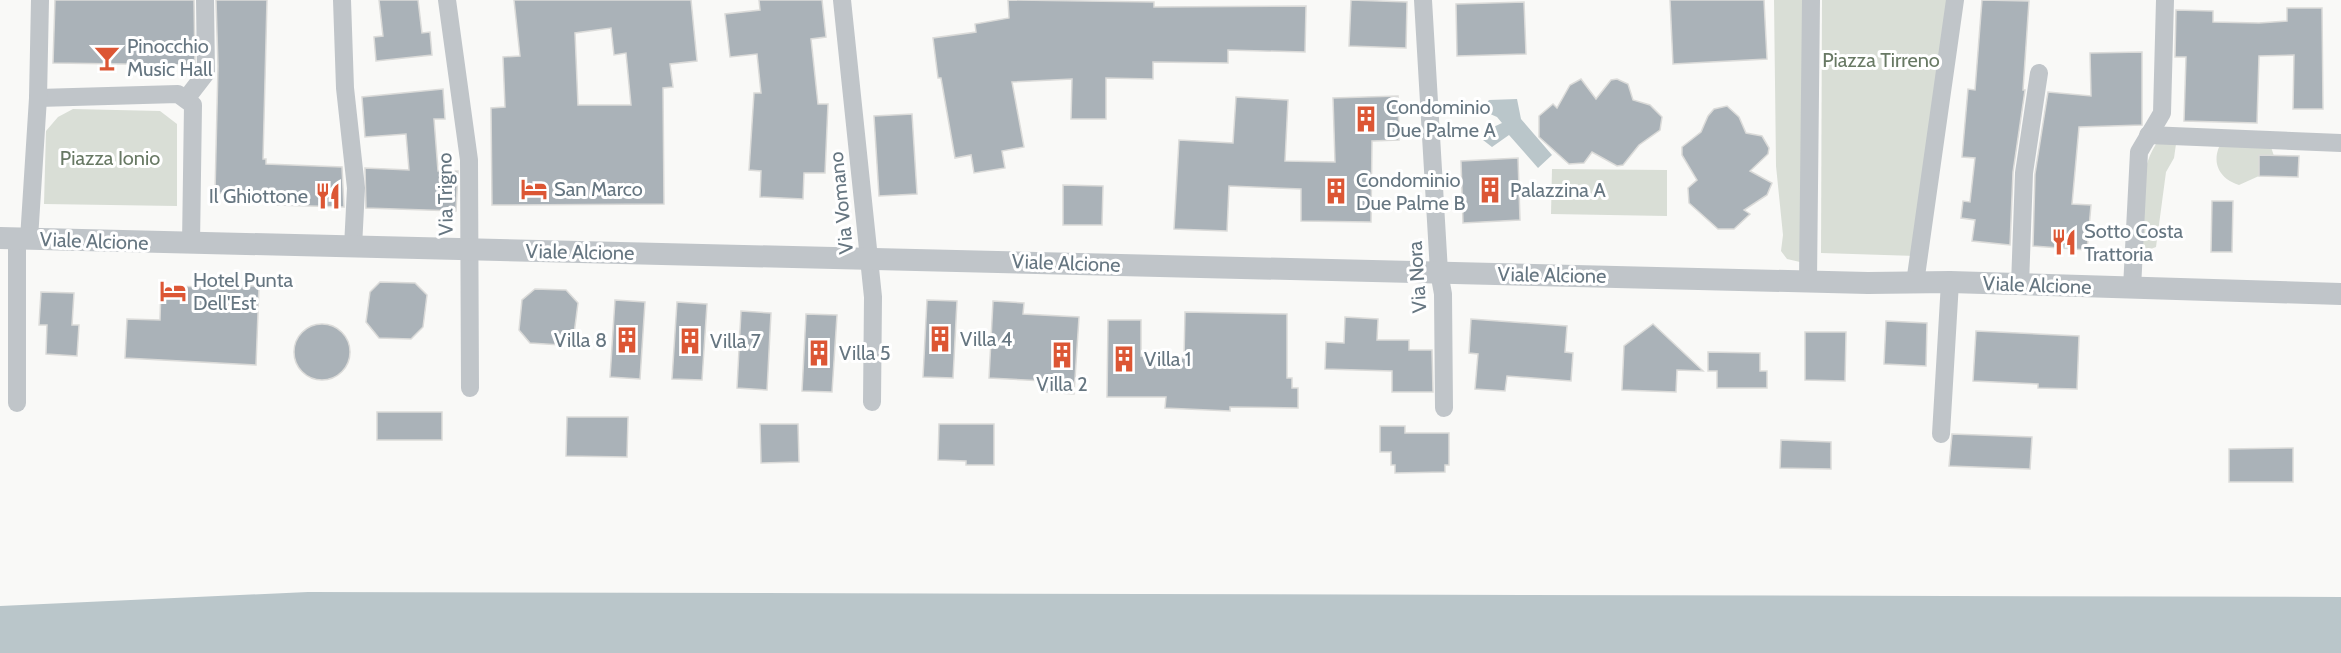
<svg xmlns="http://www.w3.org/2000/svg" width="2341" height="653" font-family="Cabin,sans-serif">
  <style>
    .green { fill: #d9ded6 }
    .water { fill: #bac6ca }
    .building { fill: #aab2b8; stroke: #dbdbd9; stroke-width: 1.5; fill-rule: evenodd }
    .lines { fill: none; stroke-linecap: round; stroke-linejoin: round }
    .minor { stroke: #c0c5c9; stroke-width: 18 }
    .tertiary { stroke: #c0c5c9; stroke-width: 22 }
    .labels { text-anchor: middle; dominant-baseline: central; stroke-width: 6; stroke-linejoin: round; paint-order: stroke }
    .poi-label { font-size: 20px; fill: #667681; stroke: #fff; text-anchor: start }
    .park-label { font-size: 20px; fill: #687964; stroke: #fff }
    .street-label { font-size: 20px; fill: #667681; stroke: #fff }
  </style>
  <rect width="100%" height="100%" fill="#f9f9f7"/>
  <g class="green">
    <path d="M1774 0H1803L1800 262 1787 259 1781 251 1783 235 1776 166Z"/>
    <path d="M1822 0H1949L1916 256 1821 253Z"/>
    <path d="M73 109 160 111 177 124V206L44 204 46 131 58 117Z"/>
    <path d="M2156 144H2176L2174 158 2166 172 2156 247 2148 250 2142 246C2142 212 2137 174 2156 144Z"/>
    <path d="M2219 147H2271L2274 156H2259V176L2239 185C2220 179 2212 164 2219 147Z"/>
    <path d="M1552 169 1667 170V216L1551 214Z"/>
  </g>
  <g class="water">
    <path d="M1517 99 1521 119 1552 155 1538 168 1509 135 1492 147 1483 140 1487 130 1502 123 1497 117 1481 110 1489 100Z"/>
    <path d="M308 592 2341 597V653H0V606Z"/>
  </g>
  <g class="building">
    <path d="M55 0H194L195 65 53 63Z"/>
    <path d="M216 0H267L263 159H266V164L342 167 344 207 276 205 277 194 215 193 218 66Z"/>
    <path d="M379 0H418L422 33 430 32 432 55 376 61 374 37 383 36Z"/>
    <path d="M514 0H691L697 61 670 64 673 87 663 88 664 204 492 205 491 108 505 107 503 57 520 56ZM611 28 614 55 626 53 631 105H578L575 33Z"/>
    <path d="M759 0H822L826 37 811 39 818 104H828L825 173H804L803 199 760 197 761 171 749 170 754 93H761L757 54 730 57 725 14 760 10Z"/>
    <path d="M1008 0 1154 2V7L1306 6 1305 52 1228 50V63L1153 62V79L1106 78V119H1071L1072 79 1012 82 1024 147 1002 151 1005 168 974 173 971 155 955 158 941 78H938L933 38 976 32 975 24 1009 18Z"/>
    <path d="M1351 0 1407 2 1406 48 1349 46Z"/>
    <path d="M1670 0H1764L1767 59 1673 64Z"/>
    <path d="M1982 0 2029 1 2023 90H2025L2013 172 2010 245 1972 241 1975 220 1961 218 1963 201 1970 202 1975 158 1962 157 1968 89 1975 90Z"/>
    <path d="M1524 2 1526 54 1457 56 1456 4Z"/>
    <path d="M2287 8H2322L2323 109H2293L2294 55 2259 56 2257 123 2184 121 2186 57H2175L2176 10 2213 11V22L2259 23 2287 21Z"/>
    <path d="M2142 52V125L2079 127 2072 204 2091 205 2087 250 2033 246 2035 174 2048 92 2091 96 2090 53Z"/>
    <path d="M1581 79 1596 99 1611 80 1617 79 1628 84 1633 100 1650 105 1662 117 1660 130 1639 145 1623 165 1617 166 1592 152 1584 163 1569 164 1539 137V116L1553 104 1557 108 1570 85Z"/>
    <path d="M443 89 445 119H434L438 171H458L456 211 366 208 365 168 409 170 406 134 365 137 362 97Z"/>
    <path d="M1398 96 1399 140 1372 141 1371 222 1301 221V189L1229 186 1227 231 1174 229 1179 140 1233 143 1236 97 1288 100 1285 161 1335 162 1333 98Z"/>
    <path d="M1727 106 1739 117 1746 133 1762 136 1769 148 1768 154 1750 171 1772 183 1767 195 1744 210 1750 214 1734 229H1718L1689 203 1688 188 1697 180 1682 155V147L1701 132 1708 116 1714 109Z"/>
    <path d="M912 114 917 194 879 196 874 116Z"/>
    <path d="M2259 155 2299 156 2298 177 2259 176Z"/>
    <path d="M1518 158 1520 220 1463 223 1461 161Z"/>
    <path d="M1063 185 1103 186 1102 225H1063Z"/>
    <path d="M2212 201H2233L2232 252H2211Z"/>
    <path d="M380 282 415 283 427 295 423 327 411 339 379 338 366 322 370 292Z"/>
    <path d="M215 285 259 286 256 365 125 358 127 319 160 320 161 286 215 287Z"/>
    <path d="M535 289 566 290 578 303 574 334 561 345 530 343 519 330 522 300Z"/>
    <path d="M41 292 74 293 72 325H79L77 356 46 354 47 325H39Z"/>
    <path d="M615 300 645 302 640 379 610 377Z"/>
    <path d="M927 300 957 301 953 378 923 377Z"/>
    <path d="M993 301 1024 303 1023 314 1079 317 1074 394 1044 392 1045 381 989 378Z"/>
    <path d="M677 302 707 304 702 380 672 379Z"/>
    <path d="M741 311 771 313 767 390 737 388Z"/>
    <path d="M1185 312 1287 314V378H1292V388H1298V408L1230 407V411L1165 408 1166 397H1107L1108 320H1141V356L1184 358Z"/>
    <path d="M806 314 837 315 832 392 802 391Z"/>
    <path d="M1345 317 1378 319 1377 340H1409V350H1432L1433 392H1392V371L1325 369 1326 342 1344 343Z"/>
    <path d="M1471 319 1567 326 1565 352 1573 353 1571 381 1507 376 1505 391 1475 389 1478 354 1469 353Z"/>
    <path d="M1886 321 1927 323 1926 366 1884 364Z"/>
    <circle cx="322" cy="352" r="28"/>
    <path d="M1653 324 1703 371 1677 370 1676 392 1622 390 1624 346Z"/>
    <path d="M1976 331 2079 336 2077 389 2038 388V384L1973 381Z"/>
    <path d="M1805 332H1846L1845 381 1805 380Z"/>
    <path d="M1708 352 1760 353V371H1767V388H1717V371H1708Z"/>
    <rect x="377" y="412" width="65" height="28"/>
    <path d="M567 417H628L627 457 566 456Z"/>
    <path d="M760 424H798L799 462 761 463Z"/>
    <path d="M939 424H994V465H966V461L938 460Z"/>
    <path d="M1380 426H1405V433H1449V465H1445V472L1395 473V465H1391V452H1380Z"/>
    <path d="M1952 434 2032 437 2030 469 1949 466Z"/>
    <path d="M1781 440 1831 442V469L1780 468Z"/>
    <path d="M2293 448V482H2229V449Z"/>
  </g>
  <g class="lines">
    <g class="minor">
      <path d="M342 0 345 88 356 188 353 247"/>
      <path d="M447 0 469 160 470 388"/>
      <path d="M842 0 873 297 872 402"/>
      <path d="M1423 0 1439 272 1443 294 1444 408"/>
      <path d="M38 98 178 94 193 105 191 244"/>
      <path d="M186 99 206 73 205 0"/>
      <path d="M2148 135 2341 143"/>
      <path d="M17 238V403"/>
      <path d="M29 239 38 98 40 0"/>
      <path d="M1808 281 1811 0"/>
      <path d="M1915 283 1955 0"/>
      <path d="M2020 285 2024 173 2039 73"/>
      <path d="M2132 288 2139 152 2162 113 2165 0"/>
      <path d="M1941 434 1950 282"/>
    </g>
    <path class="tertiary" d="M0 238 1868 283 1950 282 2341 294"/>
  </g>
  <defs>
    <g id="bar-bare" transform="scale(2.07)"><path d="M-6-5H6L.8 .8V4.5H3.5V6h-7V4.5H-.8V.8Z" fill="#dc5634" stroke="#fff" stroke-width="2.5" paint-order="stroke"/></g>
    <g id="building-bare" transform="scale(2.07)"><path d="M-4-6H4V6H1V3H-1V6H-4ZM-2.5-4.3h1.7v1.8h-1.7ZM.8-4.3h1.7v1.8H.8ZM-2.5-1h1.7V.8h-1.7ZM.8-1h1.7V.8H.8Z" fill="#dc5634" stroke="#fff" stroke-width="2.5" paint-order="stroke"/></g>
    <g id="hotel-bare" transform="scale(2.07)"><path d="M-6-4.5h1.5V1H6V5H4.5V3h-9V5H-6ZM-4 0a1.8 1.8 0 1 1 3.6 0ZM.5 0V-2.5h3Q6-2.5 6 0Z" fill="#dc5634" stroke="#fff" stroke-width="2.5" paint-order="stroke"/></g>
    <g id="restaurant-bare" transform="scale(2.07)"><path d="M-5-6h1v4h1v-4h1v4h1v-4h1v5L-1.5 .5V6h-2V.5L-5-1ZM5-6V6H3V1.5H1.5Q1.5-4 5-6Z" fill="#dc5634" stroke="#fff" stroke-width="2.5" paint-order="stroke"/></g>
  </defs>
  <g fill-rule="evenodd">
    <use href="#bar-bare" x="107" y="58"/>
    <use href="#building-bare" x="1366" y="119"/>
    <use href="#hotel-bare" x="534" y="189"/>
    <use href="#building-bare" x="1490" y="190"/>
    <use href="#building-bare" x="1336" y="191"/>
    <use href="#restaurant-bare" x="328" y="196"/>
    <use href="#restaurant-bare" x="2064" y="242"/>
    <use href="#hotel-bare" x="173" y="291"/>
    <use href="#building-bare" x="940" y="339"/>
    <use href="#building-bare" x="627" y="340"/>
    <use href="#building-bare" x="690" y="341"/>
    <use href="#building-bare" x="819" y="353"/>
    <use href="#building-bare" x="1062" y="355"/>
    <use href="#building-bare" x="1124" y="359"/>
  </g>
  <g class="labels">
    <g class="poi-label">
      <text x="127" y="46">Pinocchio<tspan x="127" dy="23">Music Hall</tspan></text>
      <text x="1386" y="107">Condominio<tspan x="1386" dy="23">Due Palme A</tspan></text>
      <text x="1356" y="180">Condominio<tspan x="1356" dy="23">Due Palme B</tspan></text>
      <text x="554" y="189">San Marco</text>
      <text x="1510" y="190">Palazzina A</text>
      <text x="308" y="196" text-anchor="end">Il Ghiottone</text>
      <text x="2084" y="231">Sotto Costa<tspan x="2084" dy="23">Trattoria</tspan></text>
      <text x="193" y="280">Hotel Punta<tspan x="193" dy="23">Dell'Est</tspan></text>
      <text x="960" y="339">Villa 4</text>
      <text x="607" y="340" text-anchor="end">Villa 8</text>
      <text x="710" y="341">Villa 7</text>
      <text x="839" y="353">Villa 5</text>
      <text x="1144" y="359">Villa 1</text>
      <text x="1062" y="384" text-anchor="middle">Villa 2</text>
    </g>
    <g class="park-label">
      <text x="1881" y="60">Piazza Tirreno</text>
      <text x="110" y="158">Piazza Ionio</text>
    </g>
    <g class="street-label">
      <text transform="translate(445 194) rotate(-91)">Via Trigno</text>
      <text transform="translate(841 203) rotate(-96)">Via Vomano</text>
      <text transform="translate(94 241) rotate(2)">Viale Alcione</text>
      <text transform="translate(580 252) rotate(1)">Viale Alcione</text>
      <text transform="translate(1066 263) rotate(2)">Viale Alcione</text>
      <text transform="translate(1552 275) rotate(1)">Viale Alcione</text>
      <text transform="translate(1417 277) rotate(-94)">Via Nora</text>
      <text transform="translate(2037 285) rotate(2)">Viale Alcione</text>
    </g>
  </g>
</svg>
